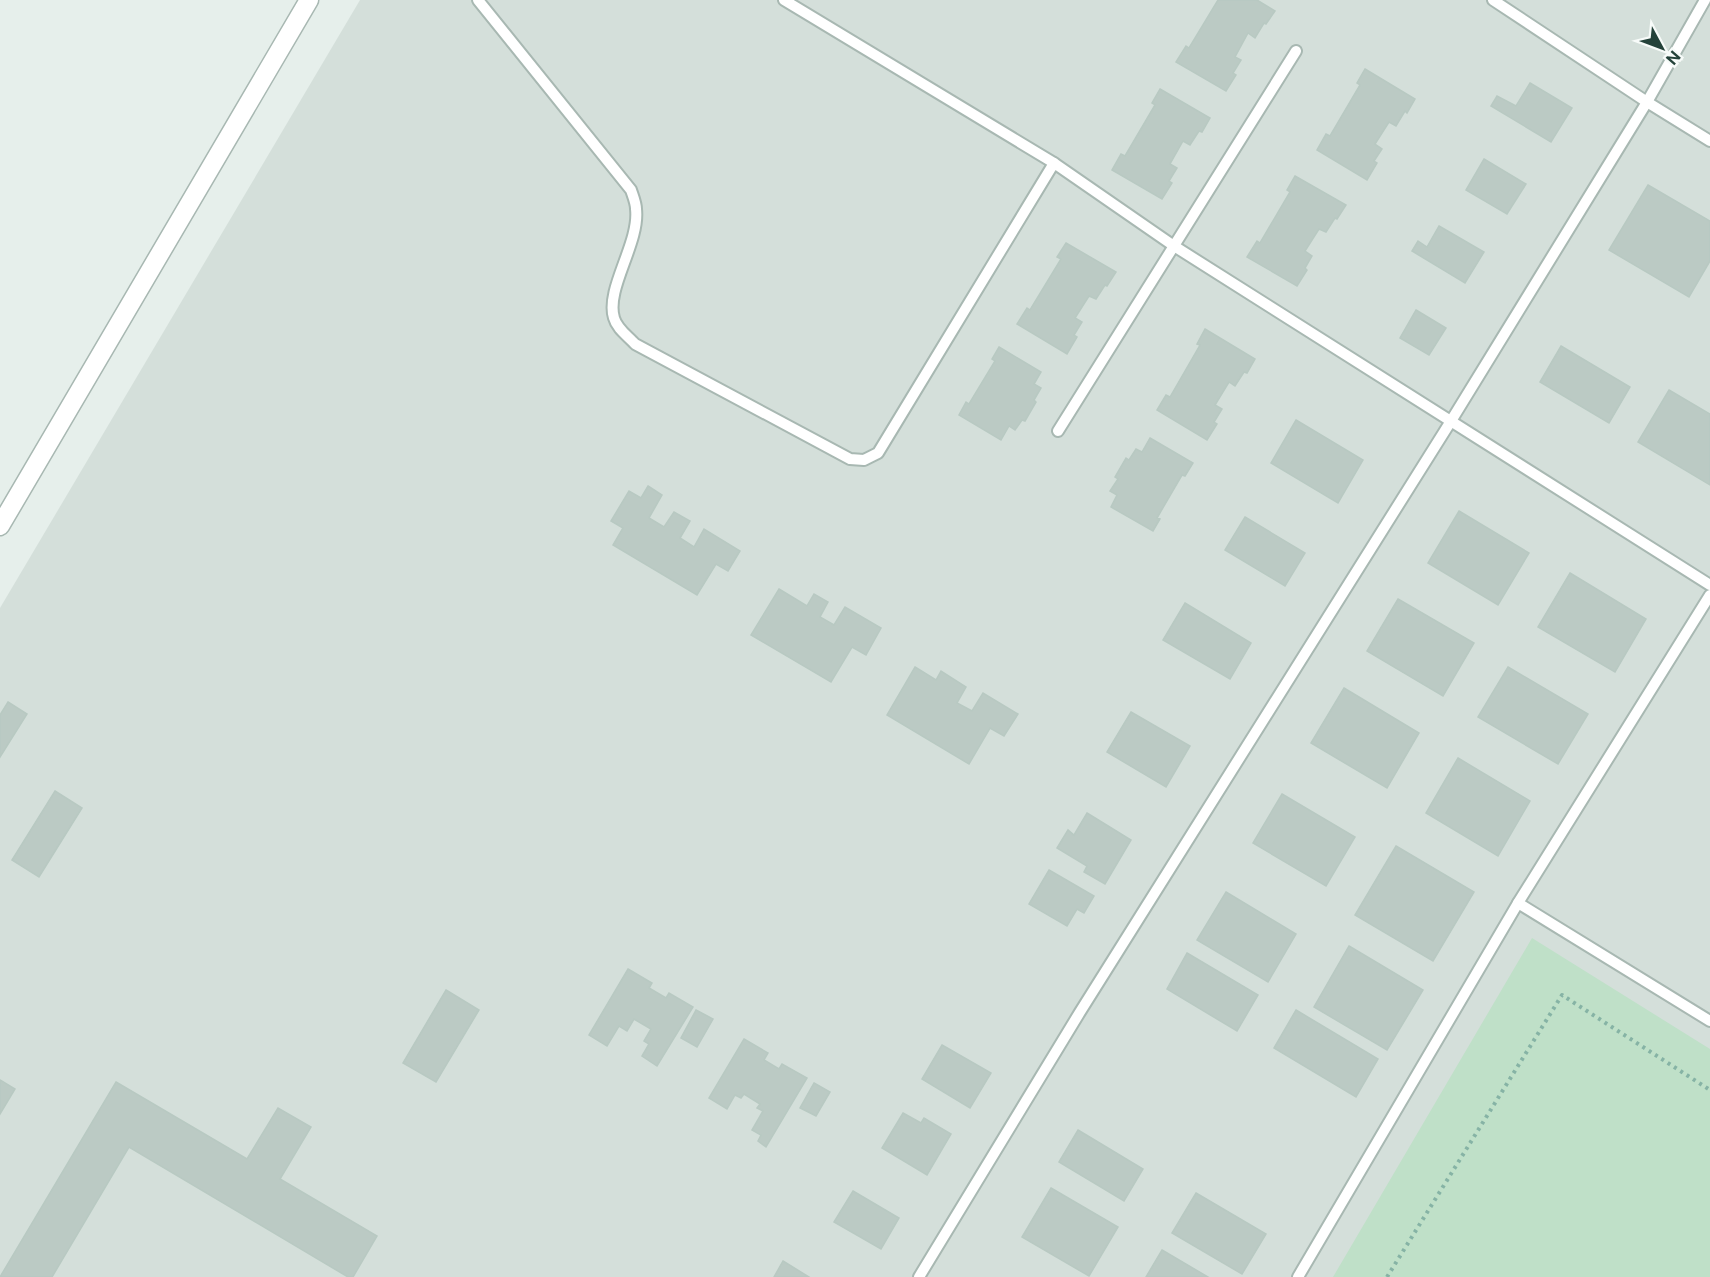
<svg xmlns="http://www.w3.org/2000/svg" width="1710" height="1277" font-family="'Public Sans',sans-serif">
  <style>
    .built { fill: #d4dfda }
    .green { fill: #bfe0c8 }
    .building { fill: #bbcac4; stroke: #b8c9c2; stroke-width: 1.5 }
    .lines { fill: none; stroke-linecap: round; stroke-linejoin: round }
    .service-casing { stroke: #a8b8b2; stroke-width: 14 }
    .tertiary-casing { stroke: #a8b8b2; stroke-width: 21 }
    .path { stroke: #86b3a5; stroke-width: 4; stroke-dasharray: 3 4.5; stroke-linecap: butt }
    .service { stroke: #fff; stroke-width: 10 }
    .tertiary { stroke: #fff; stroke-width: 18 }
  </style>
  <rect width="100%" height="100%" fill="#e6efeb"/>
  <path class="built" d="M360 0H1710V1277H0V608Z"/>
  <path class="green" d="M1532 938 1710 1049V1277H1333Z"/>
  <g class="building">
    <path d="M1218 0H1257L1275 11 1266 24 1264 23 1255 38 1248 33 1235 57 1241 60 1233 73 1236 75 1226 91 1176 62 1186 46 1189 48Z"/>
    <path d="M1365 69 1415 99 1407 113 1405 111 1396 126 1389 122 1375 144 1382 149 1374 161 1377 163 1367 180 1317 150 1326 134 1330 136 1360 85 1357 83Z"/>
    <path d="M1530 83 1572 108 1551 142 1491 106 1497 96 1516 106Z"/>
    <path d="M1160 89 1210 118 1202 132 1199 131 1190 145 1183 141 1170 164 1177 168 1169 181 1172 183 1162 199 1112 170 1121 154 1125 156 1155 105 1152 103Z"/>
    <path d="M1484 159 1526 184 1507 214 1466 190Z"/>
    <path d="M1295 176 1346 205 1337 219 1335 218 1326 232 1319 229 1305 251 1312 256 1305 268 1307 270 1297 286 1247 257 1257 241 1260 243 1290 192 1287 190Z"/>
    <path d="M1648 185 1710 221V261L1689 297 1609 250Z"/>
    <path d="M1439 226 1484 252 1465 283 1412 251 1418 241 1427 247Z"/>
    <path d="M1066 243 1116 272 1107 286 1105 285 1096 299 1089 296 1075 318 1082 322 1074 335 1077 337 1067 354 1017 324 1027 308 1030 310 1061 259 1057 257Z"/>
    <path d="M1416 310 1446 328 1429 355 1400 338Z"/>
    <path d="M1205 329 1255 359 1247 373 1244 372 1235 386 1229 382 1215 405 1222 409 1214 422 1217 424 1207 440 1157 410 1166 395 1170 397 1200 345 1197 344Z"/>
    <path d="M1561 346 1630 387 1609 423 1540 382Z"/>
    <path d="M999 347 1041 372 1034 384 1041 388 1034 400 1036 402 1025 421 1022 420 1015 430 1009 426 1001 440 959 415 966 402 969 404 995 361 992 359Z"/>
    <path d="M1669 390 1710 414V485L1638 442Z"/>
    <path d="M1296 420 1363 460 1338 503 1271 463Z"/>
    <path d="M1150 438 1193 463 1185 476 1182 475 1157 518 1160 519 1153 531 1111 507 1117 495 1110 491 1118 479 1115 477 1126 458 1129 460 1136 449 1142 452Z"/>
    <path d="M648 486 662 495 649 518 664 527 674 512 690 521 680 538 694 547 704 529 740 551 728 571 716 564 697 595 613 545 623 528 611 521 629 491 641 498Z"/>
    <path d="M1459 511 1529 553 1498 605 1428 563Z"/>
    <path d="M1245 517 1305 553 1285 586 1225 550Z"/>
    <path d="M1570 573 1646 619 1615 672 1538 627Z"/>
    <path d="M779 589 807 606 814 594 828 602 820 617 834 625 845 607 881 628 866 655 852 647 831 682 751 635Z"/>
    <path d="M1398 599 1474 643 1443 696 1367 651Z"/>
    <path d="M1185 603 1251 643 1230 679 1163 640Z"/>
    <path d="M915 667 936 680 941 671 966 687 957 703 972 711 983 693 1018 714 1004 736 990 728 969 764 887 715Z"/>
    <path d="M1508 667 1588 714 1558 764 1478 717Z"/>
    <path d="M1344 688 1419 733 1387 788 1311 743Z"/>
    <path d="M8 702 27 714 0 757V715Z"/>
    <path d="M1131 712 1190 746 1166 787 1107 752Z"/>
    <path d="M1458 758 1530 801 1498 856 1426 813Z"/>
    <path d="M55 791 82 808 39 877 12 860Z"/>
    <path d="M1282 794 1355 837 1326 886 1253 843Z"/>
    <path d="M1087 813 1131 840 1105 884 1084 872 1087 866 1057 848 1068 830 1074 835Z"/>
    <path d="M1396 846 1474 892 1433 961 1355 915Z"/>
    <path d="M1049 870 1094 896 1084 913 1077 909 1067 926 1029 904Z"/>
    <path d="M1226 892 1296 934 1268 982 1197 940Z"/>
    <path d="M1349 946 1423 990 1387 1050 1314 1007Z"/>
    <path d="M1187 953 1258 995 1237 1031 1167 989Z"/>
    <path d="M628 969 652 983 649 988 666 998 669 993 693 1007 657 1066 642 1056 649 1044 644 1041 651 1029 634 1019 627 1031 619 1026 607 1046 589 1035Z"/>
    <path d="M446 990 479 1010 436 1082 403 1063Z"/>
    <path d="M696 1010 713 1019 697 1047 681 1038Z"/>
    <path d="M1296 1010 1378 1059 1356 1097 1274 1048Z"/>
    <path d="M744 1039 768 1053 764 1060 779 1069 782 1064 807 1078 766 1147 758 1141 761 1135 752 1130 763 1111 757 1108 760 1104 744 1094 741 1098 735 1095 727 1109 709 1098Z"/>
    <path d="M942 1045 991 1073 970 1108 922 1079Z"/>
    <path d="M0 1080 15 1089 0 1114Z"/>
    <path d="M116 1082 247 1159 278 1108 311 1127 280 1179 377 1236 353 1277H348L129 1147 52 1277H0Z"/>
    <path d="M814 1083 830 1092 816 1116 800 1108Z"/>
    <path d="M903 1113 921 1123 924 1118 951 1134 927 1175 882 1148Z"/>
    <path d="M1078 1130 1143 1169 1124 1201 1059 1162Z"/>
    <path d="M1051 1188 1118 1227 1089 1276 1022 1237Z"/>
    <path d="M853 1191 899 1218 881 1249 834 1222Z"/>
    <path d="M1196 1193 1266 1234 1242 1274 1172 1233Z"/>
    <path d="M1162 1250 1208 1277H1146Z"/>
    <path d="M783 1261 809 1277H774Z"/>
  </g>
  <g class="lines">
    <g class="service-casing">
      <g id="service">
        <path d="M478 0 631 190C633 196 636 203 636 209 640 243 605 289 614 318 617 329 628 336 635 344L850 459 864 460 878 453 1054 163 1174 246 1710 585"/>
        <path d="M784 0 1054 163"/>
        <path d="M1493 0 1647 102 1710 141"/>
        <path d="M1058 431 1296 51"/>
        <path d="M1518 903 1710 1021"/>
        <path d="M919 1277 1080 1012 1451 421 1647 102 1705 0"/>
        <path d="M1298 1277 1518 903 1710 595"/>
      </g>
    </g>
    <g class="tertiary-casing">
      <path id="tertiary" d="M0 526 309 0"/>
    </g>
    <path class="path" d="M1387 1277 1562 995 1710 1090"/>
    <use href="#service" class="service"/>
    <use href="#tertiary" class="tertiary"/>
  </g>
  <g transform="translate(1662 48) rotate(131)" stroke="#f7fbf9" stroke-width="4.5" paint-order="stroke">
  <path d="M0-4.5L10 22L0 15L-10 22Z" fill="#24423a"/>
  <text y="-9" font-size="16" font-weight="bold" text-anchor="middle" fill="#24423a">N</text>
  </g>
</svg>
